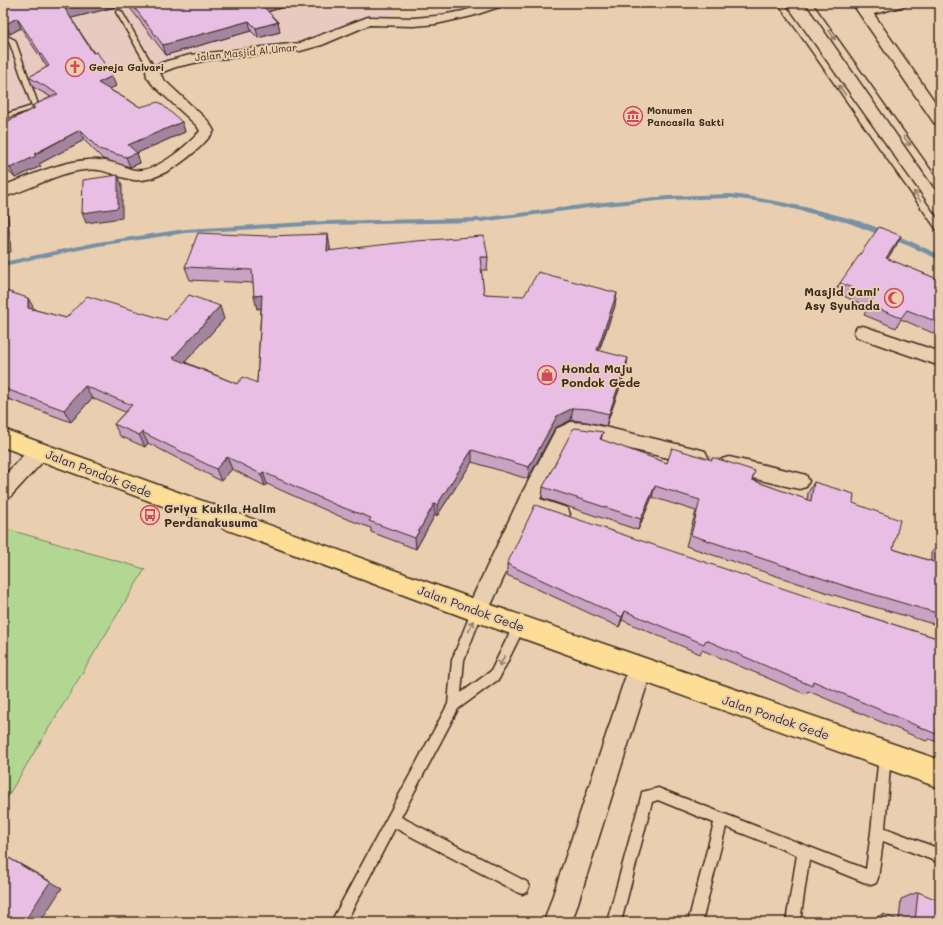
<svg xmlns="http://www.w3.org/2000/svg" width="943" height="925" font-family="Mali,sans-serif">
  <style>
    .built { fill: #e9cac0 }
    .green { fill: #b2d792; stroke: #768058 }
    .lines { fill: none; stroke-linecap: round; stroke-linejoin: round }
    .stream { fill: #7790a4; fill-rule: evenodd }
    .lane-casing { stroke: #3b2a1e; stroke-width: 3 }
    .street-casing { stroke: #3b2a1e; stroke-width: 3 }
    .secondary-casing { stroke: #3b2a1e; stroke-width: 3 }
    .primary-casing { stroke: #3b2a1e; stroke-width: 3 }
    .lane { fill: #e9cfb0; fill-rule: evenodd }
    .street { fill: #e9cfb0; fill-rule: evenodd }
    .secondary { fill: #e9cfb0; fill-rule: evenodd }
    .primary { fill: #fedd96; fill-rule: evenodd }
    .wall { fill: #c8a3c4; stroke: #3b2a1e }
    .shaded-wall { fill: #a385a0; stroke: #3b2a1e }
    .building { fill: #e9bee4; stroke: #3b2a1e }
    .oneway { stroke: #927c67 }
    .labels { text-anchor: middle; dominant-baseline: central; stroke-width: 4; stroke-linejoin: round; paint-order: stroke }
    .far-street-label { font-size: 10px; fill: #3b2a1e; stroke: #e9cfb0 }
    .far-poi-label { font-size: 10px; font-weight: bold; fill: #3b2a1e; stroke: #e9cfb0; text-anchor: start }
    .poi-label { font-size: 12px; font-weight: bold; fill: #3b2a1e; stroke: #e9cfb0; text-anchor: start }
    .street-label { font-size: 12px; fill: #3b2a1e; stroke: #e9cfb0 }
  </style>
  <rect width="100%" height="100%" fill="#e9cfb0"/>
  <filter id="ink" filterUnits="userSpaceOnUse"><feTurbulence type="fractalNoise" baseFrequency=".025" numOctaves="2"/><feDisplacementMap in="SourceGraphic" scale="8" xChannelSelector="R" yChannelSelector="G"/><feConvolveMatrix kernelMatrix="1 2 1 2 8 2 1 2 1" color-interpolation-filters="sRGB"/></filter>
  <g filter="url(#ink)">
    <path class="built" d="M90 3H396L388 16H366L312 37 276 44 214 48 113 74 82 87 3 133V34L26 32Z"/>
    <path class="green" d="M3 528 145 569 3 804Z"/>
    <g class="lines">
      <path class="stream" d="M731 194C772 199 812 208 852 219 880 227 913 242 940 255V260L909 246 849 223 769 203 731 198 669 200 604 206 481 222 325 225 185 233 98 246 3 266V262L98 242 185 229 325 221 481 218 604 202 669 196Z"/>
      <g class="lane-casing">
        <g id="lane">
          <path d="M778 3H784L940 222V231L937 230Z"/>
          <path d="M806 3H812L940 183V191H937Z"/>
          <path d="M119 10 122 12 156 71 155 72 150 71 116 12Z"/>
          <path d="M3 34 15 40 39 107 3 119V115L32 106 9 41 3 38Z"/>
          <path d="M477 606 481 607 483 611 464 660 461 693 491 671 515 622 519 621 523 622 525 626 499 679 458 709 401 817 527 882 529 887 527 892 522 894 517 892 395 828 346 922H331L448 704 452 660 473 607Z"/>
          <path d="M885 749 889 751 891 755 885 828 940 849V863L883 841 878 878 876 883 871 885 809 860 800 922H786L797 855 726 827 702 922H688L714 823 658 800 652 802 621 922H607L641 797 642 792 658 788 866 869 871 832 879 755 881 751Z"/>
        </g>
      </g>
      <g class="street-casing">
        <g id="street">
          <path d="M487 3H504L502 6 472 16 436 24 414 26 369 25 322 45 300 51 208 60 176 67 160 73 163 79 208 121 214 131C199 152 161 183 134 180 114 177 105 167 84 170 55 173 31 190 3 197V186C30 176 58 162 88 160 99 159 111 162 121 165 126 167 131 170 136 170 156 173 188 145 200 131L197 126 153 85 147 77 146 71 148 68 167 61 190 55 300 43 368 17 414 18 436 16 463 11Z"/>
          <path d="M886 3H906L904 6 866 16 862 15 860 12 862 9Z"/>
          <path d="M863 326 940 352V366L857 337 854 332 857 327Z"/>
          <path d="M571 422 587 423 698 449 705 451 708 457 705 463 698 465 587 439 573 438 570 439 540 499 567 508 570 514 567 520 560 523 533 514 485 618 477 621 469 618 466 611 520 497 556 429Z"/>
          <path d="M40 443 47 445 50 451 47 457 10 497 3 499V477L33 445Z"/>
          <path d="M729 457 799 473 806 475 809 481 806 487 799 489 722 471 719 465 722 459Z"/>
          <path d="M640 658 648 661 652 669 572 922H544L628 669 632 661Z"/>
        </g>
      </g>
      <g class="secondary-casing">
        <path id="secondary" d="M852 3H866L940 109V125L934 123Z"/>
      </g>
      <g class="primary-casing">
        <path id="primary" d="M3 429 477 600 940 760V788L477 622 3 447Z"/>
      </g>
      <use href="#lane" class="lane"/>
      <use href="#street" class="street"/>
      <use href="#secondary" class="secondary"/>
      <use href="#primary" class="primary"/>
    </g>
    <g class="wall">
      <path d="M3 3H298L268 12 278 22 280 32 258 38 251 31 166 55 127 4 71 18 116 86 109 89 140 107 182 122 185 132 137 153 140 163 130 167 103 159 84 140 39 164 41 166 15 178 3 166V126L7 125 6 122 33 109 32 106 51 97 33 87 29 77 47 67 21 28 10 34 3 32Z"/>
      <path d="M896 246 887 259 940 280V327L935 334 901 319 896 328 864 315 868 307 835 292 840 283Z"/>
      <path d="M330 247V251L488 257 487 270H481L484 294 615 306 599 351 626 370 606 426 587 422 571 420 555 428 528 479 472 462 437 516 435 515 416 549 371 532V528L339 516 267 484 265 486 232 469 221 481 148 443 145 447 120 436 114 424 125 412 92 398 71 422 3 397V290L35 310 66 318 166 320 224 319 185 362 237 384 257 383 261 308 257 309 253 283 190 280 185 267Z"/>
      <path d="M603 432 601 440 667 463 752 480 807 500 808 493 814 482 853 503 893 549 931 561V553L940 543V626L837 596 686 546 696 511 652 497 638 530 542 498 543 487Z"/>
      <path d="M507 564 844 609 940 639V743L929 739 926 741 808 691 805 694 702 650 700 654 622 620 619 627 507 575Z"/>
      <path d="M918 892 940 922H867L868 921 883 914 899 921 901 899Z"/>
    </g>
    <g class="shaded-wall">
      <path d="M89 3H127V4L68 19 65 9Z"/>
      <path d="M263 3H298L263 13 261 4Z"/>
      <path d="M17 18 21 28 10 34 6 24Z"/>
      <path d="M249 21 251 31 166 55 163 45Z"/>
      <path d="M278 22 280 32 258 38 256 28Z"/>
      <path d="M112 76 116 86 102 93 98 83Z"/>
      <path d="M182 122 185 132 137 153 140 163 130 167 126 157 128 145Z"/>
      <path d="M80 130 84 140 39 164 41 166 15 178 10 168Z"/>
      <path d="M118 175 122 185V218L86 223 82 213Z"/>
      <path d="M3 196 7 204 11 252 3 253Z"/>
      <path d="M328 234 330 247 329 264 327 251Z"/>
      <path d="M901 236 896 246 881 268 886 258Z"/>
      <path d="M617 293 615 306 594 363 597 350Z"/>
      <path d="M262 295 265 307 257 309 254 296Z"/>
      <path d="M28 298 35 310 28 308Z"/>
      <path d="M220 306 224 319 178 370 173 358Z"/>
      <path d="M628 358 626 370 606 426 609 414Z"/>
      <path d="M85 386 92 398 71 422 64 410Z"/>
      <path d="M573 408 571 420 555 428 528 479 529 467 557 416Z"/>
      <path d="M142 432 148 443 145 447 139 435Z"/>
      <path d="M472 450V462L437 516V505Z"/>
      <path d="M227 457 232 469 221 481 216 469Z"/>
      <path d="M263 472 267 484 265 486 261 474Z"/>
      <path d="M655 486 652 497 638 530 641 519Z"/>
      <path d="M434 504 435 515 416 549 415 538Z"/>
      <path d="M625 611 622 620 619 627 622 617Z"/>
      <path d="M7 857 20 864 62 888 40 922H24Z"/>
    </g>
    <g class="building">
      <path d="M3 3H89L65 9 93 53 97 52 112 76 98 83 140 107 159 102 182 122 128 145 137 153 126 157 99 149 80 130 34 154 36 156 10 168 3 161V126L8 124 6 122 35 108 32 106 58 94 29 77 49 66 17 18 6 24 3 23Z"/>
      <path d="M131 3H263L261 4 278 22 256 28 249 21 163 45Z"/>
      <path d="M118 175V208L82 213 83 180Z"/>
      <path d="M3 204 6 243H3Z"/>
      <path d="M879 227 901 236 886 258 940 280V323L907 310 901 318 869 305 874 297 840 283Z"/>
      <path d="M198 233 267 236 328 234 327 251 416 241 484 236 488 257H480L484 294 524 296 538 272 617 293 597 350 628 358 609 414 589 409 573 408 557 416 529 467 472 450 437 505 434 504 415 538 369 521 371 518 336 505 263 472 261 474 227 457 216 469 142 432 139 435 114 424 132 405 85 386 64 410 3 388V290L28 298V308L66 318 87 296 166 320 189 295 220 306 173 358 237 384 243 377 257 383 262 295 254 296 252 270 185 267Z"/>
      <path d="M575 428 603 432 600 439 667 463 672 448 712 460V458H715L755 471 752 480 811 501 814 482 854 494 853 503 900 520 893 549 940 564V614L845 586 691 535 700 500 655 486 641 519 543 487 573 429Z"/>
      <path d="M535 505 844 609 940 639V731L937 729 936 734 813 681 812 686 706 640 704 644 625 611 622 617 507 564Z"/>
      <path d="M7 857 50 882 24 922H3V862Z"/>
      <path d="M918 892 940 901V922H915Z"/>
      <path d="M883 914 902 922H882Z"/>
    </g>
    <defs><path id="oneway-shaft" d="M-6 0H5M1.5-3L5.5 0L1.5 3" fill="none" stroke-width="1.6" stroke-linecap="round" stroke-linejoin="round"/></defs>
    <g class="oneway">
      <use href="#oneway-shaft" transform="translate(832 35) rotate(55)"/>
      <use href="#oneway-shaft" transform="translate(842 90) rotate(-125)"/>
      <use href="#oneway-shaft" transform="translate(907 141) rotate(55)"/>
      <use href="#oneway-shaft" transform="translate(917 196) rotate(-125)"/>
      <use href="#oneway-shaft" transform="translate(471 626) rotate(-69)"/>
      <use href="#oneway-shaft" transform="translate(502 661) rotate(115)"/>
    </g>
  </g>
  <defs>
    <g id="church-ring" transform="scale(1)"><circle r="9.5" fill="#e9cfb0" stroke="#d1495b" stroke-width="1.5"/><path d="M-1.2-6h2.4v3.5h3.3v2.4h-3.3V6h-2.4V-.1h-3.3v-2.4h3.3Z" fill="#d1495b"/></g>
    <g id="museum-ring" transform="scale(1)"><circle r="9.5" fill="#e9cfb0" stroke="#d1495b" stroke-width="1.5"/><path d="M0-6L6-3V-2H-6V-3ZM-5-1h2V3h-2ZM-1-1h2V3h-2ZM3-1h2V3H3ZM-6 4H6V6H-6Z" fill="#d1495b"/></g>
    <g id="mosque-ring" transform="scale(1)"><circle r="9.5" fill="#e9cfb0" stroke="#d1495b" stroke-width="1.5"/><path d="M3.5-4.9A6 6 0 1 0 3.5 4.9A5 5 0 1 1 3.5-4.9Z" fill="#d1495b"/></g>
    <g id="shop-ring" transform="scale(1)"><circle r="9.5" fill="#e9cfb0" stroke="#d1495b" stroke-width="1.5"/><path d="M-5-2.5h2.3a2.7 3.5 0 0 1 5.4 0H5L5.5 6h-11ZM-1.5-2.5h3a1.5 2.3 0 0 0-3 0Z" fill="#d1495b"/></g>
    <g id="bus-ring" transform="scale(1)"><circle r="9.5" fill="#e9cfb0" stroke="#d1495b" stroke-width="1.5"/><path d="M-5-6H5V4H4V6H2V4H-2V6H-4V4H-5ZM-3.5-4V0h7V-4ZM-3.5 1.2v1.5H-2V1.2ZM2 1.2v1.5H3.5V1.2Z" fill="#d1495b"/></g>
  </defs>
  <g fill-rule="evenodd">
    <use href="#church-ring" x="75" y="67"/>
    <use href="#museum-ring" x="633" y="116"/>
    <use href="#mosque-ring" x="894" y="298"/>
    <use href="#shop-ring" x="547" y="375"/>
    <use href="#bus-ring" x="150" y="515"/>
  </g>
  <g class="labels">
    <g class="far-street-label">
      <text transform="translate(246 52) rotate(-6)">Jalan Masjid Al Umar</text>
    </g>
    <g class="far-poi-label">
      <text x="89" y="67">Gereja Galvari</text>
      <text x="647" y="110">Monumen<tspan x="647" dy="12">Pancasila Sakti</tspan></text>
    </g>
    <g class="poi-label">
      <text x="880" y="291" text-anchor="end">Masjid Jami'<tspan x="880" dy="14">Asy Syuhada</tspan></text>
      <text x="561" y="368">Honda Maju<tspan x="561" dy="14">Pondok Gede</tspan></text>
      <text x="164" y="508">Griya Kukila Halim<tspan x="164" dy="14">Perdanakusuma</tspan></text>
    </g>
    <g class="street-label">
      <text transform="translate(99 473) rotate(21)">Jalan Pondok Gede</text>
      <text transform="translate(471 608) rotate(20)">Jalan Pondok Gede</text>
      <text transform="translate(776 717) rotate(19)">Jalan Pondok Gede</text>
    </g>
  </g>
  <rect width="943" height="925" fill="none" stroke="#e9cfb0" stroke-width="16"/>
  <rect x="8" y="8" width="927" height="909" fill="none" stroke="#3b2a1e" stroke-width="1.5" filter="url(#ink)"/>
</svg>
